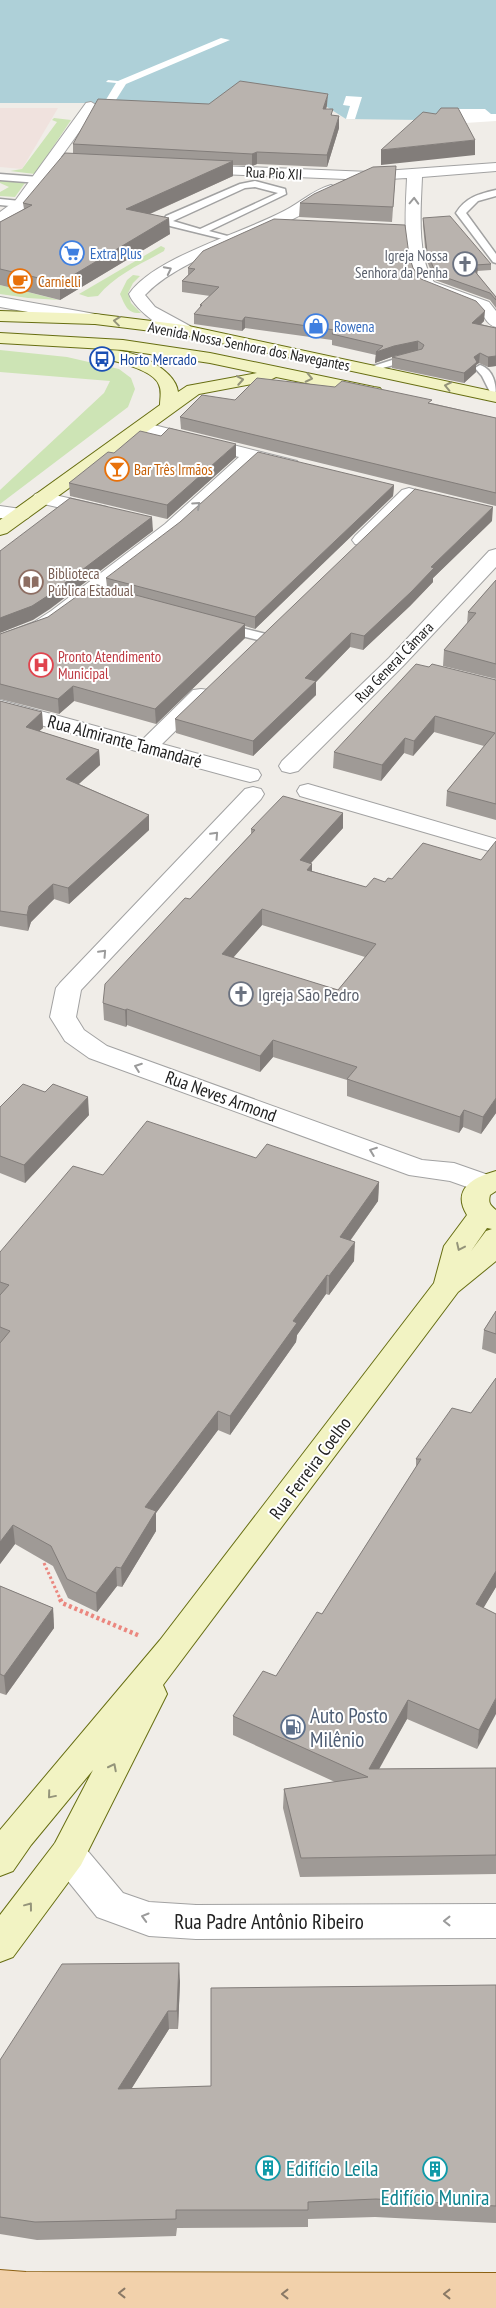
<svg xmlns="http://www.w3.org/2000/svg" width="496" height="2308" font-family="'PT Sans Narrow',sans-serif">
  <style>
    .military { fill: #f0e2de }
    .grass { fill: #cde4b5 }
    .water { fill: #aed0d8 }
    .pier { fill: #fff }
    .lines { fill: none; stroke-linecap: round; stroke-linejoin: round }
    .service-casing { stroke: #a2a2a2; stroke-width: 3 }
    .minor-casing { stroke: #a2a2a2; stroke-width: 2 }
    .secondary-casing { stroke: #676e12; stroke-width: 2 }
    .primary-casing { stroke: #8c6011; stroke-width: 2 }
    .path-far1 { stroke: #eb877f; stroke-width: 3; stroke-dasharray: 2.5 2.5; stroke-linecap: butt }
    .path { stroke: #eb877f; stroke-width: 4.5; stroke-dasharray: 3 3; stroke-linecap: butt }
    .service { fill: #fff; fill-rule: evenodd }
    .minor { fill: #fff; fill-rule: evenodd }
    .secondary { fill: #f2f3c3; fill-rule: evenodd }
    .primary { fill: #f2d1ab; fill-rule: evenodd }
    .wall { fill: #9f9a96; fill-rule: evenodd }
    .shaded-wall { fill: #827d7a }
    .building { fill: #b9b3ae; stroke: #827d7a; fill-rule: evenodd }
    .oneway { stroke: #9b9b9b }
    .oneway2 { stroke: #94947a }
    .oneway3 { stroke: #8a7966 }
    .labels { text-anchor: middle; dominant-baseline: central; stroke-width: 4; stroke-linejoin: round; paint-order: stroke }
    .far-street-label { font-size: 15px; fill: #212121; stroke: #fff }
    .far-shop-label { font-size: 15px; fill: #366cbe; stroke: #fff; text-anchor: start }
    .far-worship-label { font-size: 15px; fill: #5b616d; stroke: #fff; text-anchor: end }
    .far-food-label { font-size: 15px; fill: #c56008; stroke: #fff; text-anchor: start }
    .far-transit-label { font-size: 15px; fill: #164399; stroke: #fff; text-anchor: start }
    .far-education-label { font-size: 15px; fill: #785e54; stroke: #fff; text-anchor: start }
    .far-health-label { font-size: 15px; fill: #be3a42; stroke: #fff; text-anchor: start }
    .street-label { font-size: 18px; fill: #212121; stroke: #fff }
    .worship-label { font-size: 18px; fill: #5b616d; stroke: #fff; text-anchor: start }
    .near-service-label { font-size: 21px; fill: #4e5e75; stroke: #fff; text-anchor: start }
    .near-street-label { font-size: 21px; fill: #212121; stroke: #fff }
    .near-culture-label { font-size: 21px; fill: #0d838f; stroke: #fff; text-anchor: start }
  </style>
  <rect width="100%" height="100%" fill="#f0ede8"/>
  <path class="military" d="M0 108H58L22 169 0 167Z"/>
  <g class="grass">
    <path d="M54 118 71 120 35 174 10 171 22 169 57 122 52 120Z"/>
    <path d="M0 179 25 183 15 197 0 196V192L9 187 0 183Z"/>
    <path d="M161 246 165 248 164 251C141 264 115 275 98 296L88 297 79 294Z"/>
    <path d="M133 275 140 276 133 283 128 293 131 303 141 313C127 314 125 305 120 294L127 280Z"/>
    <path d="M0 285 59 300 28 298 0 294Z"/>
    <path d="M0 350 67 357 119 369 131 378 135 389 128 407 0 504V490L104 393 110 381 0 372Z"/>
  </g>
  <path class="water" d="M0 0H496V121L346 119 327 107 297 100 221 115 104 103H0Z"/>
  <g class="pier">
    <path d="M221 38 230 40 126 84 114 103H104L116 83 106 82 108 80 118 81Z"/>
    <path d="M346 96 362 97 355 119H346L350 106 343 105Z"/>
    <path d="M454 109H485L491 114H496V121L465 123Z"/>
  </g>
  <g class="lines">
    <g class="service-casing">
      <g id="service">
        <path d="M0 174 39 177 43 180 39 183 0 180Z"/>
        <path d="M255 181 285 189 286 194 209 231 235 238V242L166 225 163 221 166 216 240 184ZM255 187 278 193 200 229 173 221 245 188Z"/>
        <path d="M496 190V196L478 201 466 213 496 254V263L493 262 456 213C466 197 479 194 496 190Z"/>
        <path d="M0 199 20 201 24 204 20 207 0 205Z"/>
        <path d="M414 353 419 356 418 358 369 372 364 369Z"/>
        <path d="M480 365C494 370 496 384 496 397L492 396 482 376 475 368Z"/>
        <path d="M225 624 266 634 268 637 262 641 221 631 219 628 221 625Z"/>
      </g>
    </g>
    <g class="minor-casing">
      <g id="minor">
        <path d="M91 102 98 106 61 157 95 159 102 163 100 166H55C42 184 23 219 0 225V212L15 201 86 103Z"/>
        <path d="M496 163V171L422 177C421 206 416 257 434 282L489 302 496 311V327C486 325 485 315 477 309 462 299 439 299 423 289 400 273 406 203 407 178L370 180 195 173 188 169 195 165 370 172Z"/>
        <path d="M331 185 336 187 339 190 336 193C321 200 308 212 293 219 248 241 179 259 145 295L155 307 190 326 192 330 190 334C172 338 135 311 129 294 154 257 243 233 284 211 300 203 313 190 331 185Z"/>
        <path d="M0 297 95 314 101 315 103 319 101 323 95 324 0 307Z"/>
        <path d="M142 422 297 461 299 465 297 469 290 471 255 462 179 532 65 619 48 630 0 648V635L34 622 51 611 165 524 239 457 136 431 133 427 136 423Z"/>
        <path d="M409 488 416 490 418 494 416 498 369 544 362 546 355 544 352 540 355 536 402 490Z"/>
        <path d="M42 492 107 507 110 511 107 515 100 517 35 502 32 498 35 494Z"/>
        <path d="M0 506 28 510 31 514 28 518 21 520 0 518Z"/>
        <path d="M496 549V567L403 666 298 771 290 773 282 771 279 766 282 761 389 658 489 551Z"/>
        <path d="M201 689 209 690 212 695 162 744 258 770 261 775 258 780 250 782 242 780 0 714V700L143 739 193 690Z"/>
        <path d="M308 784 496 839V853L300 796 297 791 300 786Z"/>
        <path d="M253 787 261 789 264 794 261 799 81 990 76 1017 84 1030 107 1046 422 1160 454 1163 494 1177 496 1181 494 1191 484 1193 450 1181 409 1175 89 1058 65 1041 50 1017 56 988 60 983 245 789Z"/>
        <path d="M68 1838 81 1843 123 1893 149 1902 196 1905 496 1904V1938L196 1939 149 1936 97 1917 55 1865 50 1854 55 1843Z"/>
      </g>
    </g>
    <g class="secondary-casing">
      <g id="secondary">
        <path d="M0 311 95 314 184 325 496 392V402L184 335 95 324 0 321Z"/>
        <path d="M0 333 123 340 210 353 374 387 380 388 383 392 380 396 374 397 276 377 268 381 199 394 7 533 0 535V520L160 405C160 399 162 391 159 385 155 371 119 362 106 359L103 355 106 351C127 346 176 368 178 392L187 386 257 373 210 363 123 350 0 343Z"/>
        <path d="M496 1171V1191L490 1195C488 1203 490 1205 496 1210V1261L458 1292 163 1685 167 1694 81 1865 13 1957 0 1962V1915L55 1843 93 1770 31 1845 13 1871 0 1876V1830L160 1640 434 1283 444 1246 467 1215C451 1189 474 1177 496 1171ZM487 1228 492 1229 486 1231 471 1251Z"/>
      </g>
    </g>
    <g class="primary-casing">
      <path id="primary" d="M0 2270 26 2272 496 2273V2308H0Z"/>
    </g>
    <path class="path-far1" d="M44 1563 61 1601"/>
    <path class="path" d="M60 1599 62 1603 140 1636"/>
    <use href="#service" class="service"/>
    <use href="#minor" class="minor"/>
    <use href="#secondary" class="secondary"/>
    <use href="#primary" class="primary"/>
  </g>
  <g class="wall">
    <path d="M209 104 327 105 326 109 332 115 339 128 327 167 257 164 252 166 233 165V176L150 214 170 234 60 300 0 285V222L24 209 23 203 73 154V144Z"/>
    <path d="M395 180 392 222 299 217 300 203Z"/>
    <path d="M423 218 491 264V270L477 271V274L496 297V308L490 300 435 280 426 259 423 225Z"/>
    <path d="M409 255 413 268 421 279 484 321 481 324 496 328V366L488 367 479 363 476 365V372L464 383 392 368V357L405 354 394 356 375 363 376 355 332 345V340L245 328 242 331 194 324V314L200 308V305L210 296 182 292V281L188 275V268Z"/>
    <path d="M235 400 431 403 496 418V506L181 429 180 417Z"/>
    <path d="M114 453 236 457 167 519 70 496 69 483Z"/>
    <path d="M394 485 393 496 255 629 245 626V638L156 724 74 701 59 714 0 699V634L48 617 107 587 106 578Z"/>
    <path d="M492 521 433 578V582L410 606 363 650 350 647 316 682V695L253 756 176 733 175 719Z"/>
    <path d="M496 580V679L443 666 444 650 467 624 468 612Z"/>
    <path d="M429 667 496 680V820L446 806 447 791 484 746 434 732 413 756 404 753 381 781 333 768 334 752Z"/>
    <path d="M0 701 42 712 43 728 39 731 99 750 100 765 79 784 149 815V830L69 904 54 899 31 922 28 931 0 926Z"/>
    <path d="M343 813V828L311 863 312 864V871L366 887 496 1113 481 1134 463 1127 459 1133 347 1096V1080L273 1057 260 1072 127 1025 126 1027 104 1020 103 1003 190 899 251 834V829ZM262 925 365 957 338 990 233 958Z"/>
    <path d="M0 1107 89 1115 25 1183 0 1173Z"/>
    <path d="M256 1158 379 1182 378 1201 350 1241 354 1261 329 1295 326 1294 297 1335 296 1342 230 1435 218 1430 156 1513V1531L122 1587 117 1586 97 1612 68 1598 53 1566 15 1544 0 1564V1252L103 1175Z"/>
    <path d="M496 1311V1354L482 1349 484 1330Z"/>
    <path d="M496 1378V1587L483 1608 496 1614 477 1749 407 1719 378 1769 496 1768V1874L300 1877 283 1808 284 1789 335 1782 233 1735V1716L276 1676 322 1614 416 1467V1459L471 1413Z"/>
    <path d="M0 1586 53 1608 54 1628 6 1695 0 1693Z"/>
    <path d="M180 1981 178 2029H169L131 2089 211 2086 496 1985V2223L375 2217 308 2219V2227L177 2228 176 2236 37 2240 0 2234V2060Z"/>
  </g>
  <g class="shaded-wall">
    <path d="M328 94 327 105 323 121V109Z"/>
    <path d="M339 116V128L327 167V155Z"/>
    <path d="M475 140V155L381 165V150Z"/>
    <path d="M257 152V164L252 166V154Z"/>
    <path d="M233 161V176L127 224 126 209Z"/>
    <path d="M169 218 170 234 60 300V283Z"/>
    <path d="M473 269H478L477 275Z"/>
    <path d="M485 311 484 321 472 333V323Z"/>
    <path d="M245 317V328L242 331V321Z"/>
    <path d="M418 341V351L394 356 375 363 376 352 394 346Z"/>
    <path d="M480 353 479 363 476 365V372L464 383V373L474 357Z"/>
    <path d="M496 356V366L488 367V357Z"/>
    <path d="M236 444V457L167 519V505Z"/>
    <path d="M394 485 393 496 255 629V617Z"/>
    <path d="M493 507 492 521 433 578V582L410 606 363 650 364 636 431 567Z"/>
    <path d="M152 517 153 531 50 609 33 620 0 633V618Z"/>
    <path d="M245 624V638L156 724 155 709Z"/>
    <path d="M351 633 350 647 316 682V695L253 756V741L305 678Z"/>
    <path d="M73 686 74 701 59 714 58 699Z"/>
    <path d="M42 712 43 728 27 742 26 727Z"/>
    <path d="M435 716 434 732 413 756 414 741Z"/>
    <path d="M405 738 404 753 381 781 382 765Z"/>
    <path d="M99 750 100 765 67 794 66 779Z"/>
    <path d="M343 813V828L299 876 300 860Z"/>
    <path d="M149 815V830L69 904 68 888Z"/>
    <path d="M312 864V880L307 870Z"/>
    <path d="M53 884 54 899 31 922 28 931 27 915 29 906Z"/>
    <path d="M262 909V925L222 970V954Z"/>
    <path d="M127 1009V1025L126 1027 125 1010Z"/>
    <path d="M273 1040V1057L260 1072V1056Z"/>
    <path d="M88 1097 89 1115 25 1183 24 1165Z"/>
    <path d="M496 1098V1113L481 1134 483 1117Z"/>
    <path d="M464 1110 463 1127 459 1133 460 1117Z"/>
    <path d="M379 1182 378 1201 339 1256 340 1237Z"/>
    <path d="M355 1242 354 1261 329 1295V1276Z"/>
    <path d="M327 1275 326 1294 297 1335 296 1342 230 1435V1416L293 1321Z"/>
    <path d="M218 1411V1430L156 1513V1531L122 1587 121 1568 145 1507Z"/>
    <path d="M13 1525 15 1544 0 1564V1542Z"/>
    <path d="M116 1567 117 1586 97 1612 96 1593Z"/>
    <path d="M496 1571V1587L474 1624 476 1604Z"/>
    <path d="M53 1608 54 1628 6 1695 4 1676Z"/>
    <path d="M496 1698V1714L477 1749 479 1730Z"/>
    <path d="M408 1700 407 1719 368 1789 369 1769Z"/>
    <path d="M179 1963 180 1981 178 2029 177 2011Z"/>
    <path d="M168 2011 169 2029 120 2107 118 2089Z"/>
  </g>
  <g class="building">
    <path d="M240 81 328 94 323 109H333L331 115 339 116 327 155 257 152 252 154 73 144 98 99 209 104Z"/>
    <path d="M441 108H458L475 140 381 150 423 112 436 114Z"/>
    <path d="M65 153 233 161 126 209 169 218 60 283 0 269V222L32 205 23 203Z"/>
    <path d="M396 166 393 207 300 203 314 194 373 167Z"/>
    <path d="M450 216 491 264 475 265 478 269H473L496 297V300L490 293 436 274 427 252 423 218Z"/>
    <path d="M274 219 405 225 409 255 413 268 421 279 476 301 485 311 472 323 496 328V356L488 357 480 353 474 357 477 362 464 373 392 357 422 349 424 345 418 341 394 346 376 352 383 346 332 334 335 330 245 317 242 321 194 314 202 305H200L219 287 182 281 195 269 188 268 203 251Z"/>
    <path d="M257 378 335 387 342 381 432 400 428 403 496 418V493L180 417 202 395 235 400Z"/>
    <path d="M169 428 236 444 167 505 69 483 108 452 114 453 140 431 161 436Z"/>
    <path d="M258 452 394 485 255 617 106 578 180 522Z"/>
    <path d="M415 489 493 507 431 567 434 568 411 592 364 636 351 633 305 678 316 681 253 741 175 719Z"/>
    <path d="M70 498 152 517 49 595 32 606 0 618V551Z"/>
    <path d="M496 580V664L444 650 476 613 468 612Z"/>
    <path d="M94 584 245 624 155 709 73 686 58 699 0 684V634L48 617Z"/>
    <path d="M416 664 429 667 432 664 496 680V804L447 791 495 733 435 716 414 741 405 738 382 765 334 752Z"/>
    <path d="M0 701 42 712 26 727 99 750 66 779 149 815 68 888 53 884 29 906 27 915 0 911Z"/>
    <path d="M283 796 343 813 300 860 312 864 307 870 366 887 374 878 385 882 388 878 392 879 423 843 481 860 496 841V1098L483 1117 464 1110 460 1117 347 1079 357 1067 273 1040 260 1056 127 1009 125 1010 103 1003 105 984 185 898 190 899 255 830 251 829ZM262 909 376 944 338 990 222 954Z"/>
    <path d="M23 1084 45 1092 53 1084 88 1097 24 1165 0 1156V1107Z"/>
    <path d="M147 1121 256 1158 267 1144 379 1182 340 1237 355 1242 329 1276 327 1275 293 1321 297 1323 230 1416 218 1411 145 1507 156 1511 121 1568 116 1567 96 1593 67 1579 51 1546 13 1525 0 1542V1343L10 1331 0 1327V1295L9 1285 0 1282V1252L73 1166 103 1175Z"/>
    <path d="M496 1311V1334L484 1330Z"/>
    <path d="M496 1378V1571L476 1604 496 1614V1698L479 1730 408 1700 369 1769 496 1768V1855L301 1858 284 1789 368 1777 233 1716 263 1671 276 1676 317 1612 322 1614 421 1459H416L452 1408 471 1413Z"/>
    <path d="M0 1586 53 1608 4 1676 0 1674Z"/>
    <path d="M179 1963 177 2011H168L118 2089 211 2086V1988L496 1985V2206L376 2199 308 2202V2210H176V2219L35 2222 0 2217V2060L62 1964Z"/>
  </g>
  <defs><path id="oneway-chevron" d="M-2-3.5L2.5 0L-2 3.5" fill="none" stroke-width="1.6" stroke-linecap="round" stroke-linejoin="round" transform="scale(1.25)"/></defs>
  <g class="oneway">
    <use href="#oneway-chevron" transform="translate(414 201) rotate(-88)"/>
    <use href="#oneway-chevron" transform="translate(168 270) rotate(-27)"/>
    <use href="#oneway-chevron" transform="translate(197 505) rotate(-42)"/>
    <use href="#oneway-chevron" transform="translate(215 835) rotate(-47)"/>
    <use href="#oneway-chevron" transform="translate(103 953) rotate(-47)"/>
    <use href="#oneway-chevron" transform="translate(138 1067) rotate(-160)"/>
    <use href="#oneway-chevron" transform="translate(373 1151) rotate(-159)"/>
    <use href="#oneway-chevron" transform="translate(145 1917) rotate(-164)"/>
    <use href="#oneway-chevron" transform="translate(447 1921) rotate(180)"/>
  </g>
  <g class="oneway2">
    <use href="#oneway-chevron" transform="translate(117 321) rotate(-173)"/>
    <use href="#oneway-chevron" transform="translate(309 378) rotate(12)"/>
    <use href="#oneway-chevron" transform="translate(240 380) rotate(-10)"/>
    <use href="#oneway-chevron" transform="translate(448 386) rotate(-168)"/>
    <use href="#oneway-chevron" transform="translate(460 1247) rotate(115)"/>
    <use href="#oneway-chevron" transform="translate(113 1767) rotate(-63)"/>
    <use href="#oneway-chevron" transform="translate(51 1795) rotate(130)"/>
    <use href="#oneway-chevron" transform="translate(29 1906) rotate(-53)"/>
  </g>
  <g class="oneway3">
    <use href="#oneway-chevron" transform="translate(122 2293) rotate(-180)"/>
    <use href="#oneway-chevron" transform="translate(285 2294) rotate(-180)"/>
    <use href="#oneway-chevron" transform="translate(447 2294) rotate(-180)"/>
  </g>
  <defs>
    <g id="supermarket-ring" transform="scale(1.25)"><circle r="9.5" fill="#fff" stroke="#3f7fe0" stroke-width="1.5"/><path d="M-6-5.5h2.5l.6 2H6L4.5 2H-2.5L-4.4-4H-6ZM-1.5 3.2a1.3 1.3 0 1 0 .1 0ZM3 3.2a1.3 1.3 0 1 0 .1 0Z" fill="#3f7fe0"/></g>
    <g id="church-ring" transform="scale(1.25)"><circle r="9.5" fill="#fff" stroke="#6b7280" stroke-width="1.5"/><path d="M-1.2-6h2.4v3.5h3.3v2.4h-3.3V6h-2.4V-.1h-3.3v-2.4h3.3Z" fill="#6b7280"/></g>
    <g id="cafe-ring" transform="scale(1.25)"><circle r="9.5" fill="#fff" stroke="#e8710a" stroke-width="1.5"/><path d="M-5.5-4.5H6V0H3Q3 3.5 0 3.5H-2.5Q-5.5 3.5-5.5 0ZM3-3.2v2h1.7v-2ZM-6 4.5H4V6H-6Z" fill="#e8710a"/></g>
    <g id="shop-ring" transform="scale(1.25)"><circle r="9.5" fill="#fff" stroke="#3f7fe0" stroke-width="1.5"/><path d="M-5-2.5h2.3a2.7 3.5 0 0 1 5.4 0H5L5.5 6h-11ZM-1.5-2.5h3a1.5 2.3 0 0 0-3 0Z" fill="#3f7fe0"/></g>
    <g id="bus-ring" transform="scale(1.25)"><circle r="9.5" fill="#fff" stroke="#1a4fb4" stroke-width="1.5"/><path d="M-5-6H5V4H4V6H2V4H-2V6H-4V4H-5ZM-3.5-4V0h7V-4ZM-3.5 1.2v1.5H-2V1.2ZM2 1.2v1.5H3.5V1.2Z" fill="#1a4fb4"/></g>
    <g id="bar-ring" transform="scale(1.25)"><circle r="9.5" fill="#fff" stroke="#e8710a" stroke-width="1.5"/><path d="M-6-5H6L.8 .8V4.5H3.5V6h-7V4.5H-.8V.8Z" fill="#e8710a"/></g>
    <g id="library-ring" transform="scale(1.25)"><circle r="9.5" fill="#fff" stroke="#8d6e63" stroke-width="1.5"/><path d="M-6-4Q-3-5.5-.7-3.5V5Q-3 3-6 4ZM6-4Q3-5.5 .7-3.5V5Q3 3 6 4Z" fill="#8d6e63"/></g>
    <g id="hospital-ring" transform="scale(1.25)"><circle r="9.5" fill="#fff" stroke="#e0444e" stroke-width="1.5"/><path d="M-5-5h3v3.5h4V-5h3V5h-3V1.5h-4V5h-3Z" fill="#e0444e"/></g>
    <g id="fuel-ring" transform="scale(1.25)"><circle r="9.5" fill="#fff" stroke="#5c6f8a" stroke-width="1.5"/><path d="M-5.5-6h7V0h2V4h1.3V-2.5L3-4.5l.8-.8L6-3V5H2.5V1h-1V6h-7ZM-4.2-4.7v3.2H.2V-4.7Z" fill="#5c6f8a"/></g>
    <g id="building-ring" transform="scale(1.25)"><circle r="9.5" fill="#fff" stroke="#0f9aa8" stroke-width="1.5"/><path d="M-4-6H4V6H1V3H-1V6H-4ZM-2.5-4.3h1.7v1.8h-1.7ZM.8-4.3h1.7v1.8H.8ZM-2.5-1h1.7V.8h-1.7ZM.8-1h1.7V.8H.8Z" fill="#0f9aa8"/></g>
  </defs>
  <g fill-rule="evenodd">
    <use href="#supermarket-ring" x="72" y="253"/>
    <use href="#church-ring" x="465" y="264"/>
    <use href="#cafe-ring" x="20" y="281"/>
    <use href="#shop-ring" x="316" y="326"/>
    <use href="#bus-ring" x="102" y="359"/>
    <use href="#bar-ring" x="117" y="469"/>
    <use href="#library-ring" x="31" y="582"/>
    <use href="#hospital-ring" x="41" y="665"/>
    <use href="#church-ring" x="241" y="994"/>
    <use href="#fuel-ring" x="293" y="1727"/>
    <use href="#building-ring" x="268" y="2168"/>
    <use href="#building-ring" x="435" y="2169"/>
  </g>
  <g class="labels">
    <g class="far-street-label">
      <text transform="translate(274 173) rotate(3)">Rua Pio XII</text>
      <text transform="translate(249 346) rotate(11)">Avenida Nossa Senhora dos Navegantes</text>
      <text transform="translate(394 662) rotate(-46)">Rua General Câmara</text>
    </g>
    <g class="far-shop-label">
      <text x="90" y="253">Extra Plus</text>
      <text x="334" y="326">Rowena</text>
    </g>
    <g class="far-worship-label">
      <text x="448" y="255">Igreja Nossa<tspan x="448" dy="17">Senhora da Penha</tspan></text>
    </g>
    <g class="far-food-label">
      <text x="38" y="281">Carnielli</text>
      <text x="134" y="469">Bar Três Irmãos</text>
    </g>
    <g class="far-transit-label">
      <text x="120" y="359">Horto Mercado</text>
    </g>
    <g class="far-education-label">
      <text x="48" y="573">Biblioteca<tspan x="48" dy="17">Pública Estadual</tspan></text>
    </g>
    <g class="far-health-label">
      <text x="58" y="656">Pronto Atendimento<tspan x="58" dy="17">Municipal</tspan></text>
    </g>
    <g class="street-label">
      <text transform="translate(125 741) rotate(15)">Rua Almirante Tamandaré</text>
      <text transform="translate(221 1096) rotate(20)">Rua Neves Armond</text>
      <text transform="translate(310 1468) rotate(-53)">Rua Ferreira Coelho</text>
    </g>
    <g class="worship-label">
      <text x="258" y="994">Igreja São Pedro</text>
    </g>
    <g class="near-service-label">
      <text x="310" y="1715">Auto Posto<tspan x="310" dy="24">Milênio</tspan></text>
    </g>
    <g class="near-street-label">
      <text x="269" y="1921">Rua Padre Antônio Ribeiro</text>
    </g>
    <g class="near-culture-label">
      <text x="286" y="2168">Edifício Leila</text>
      <text x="435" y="2197" text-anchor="middle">Edifício Munira</text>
    </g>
  </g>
</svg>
